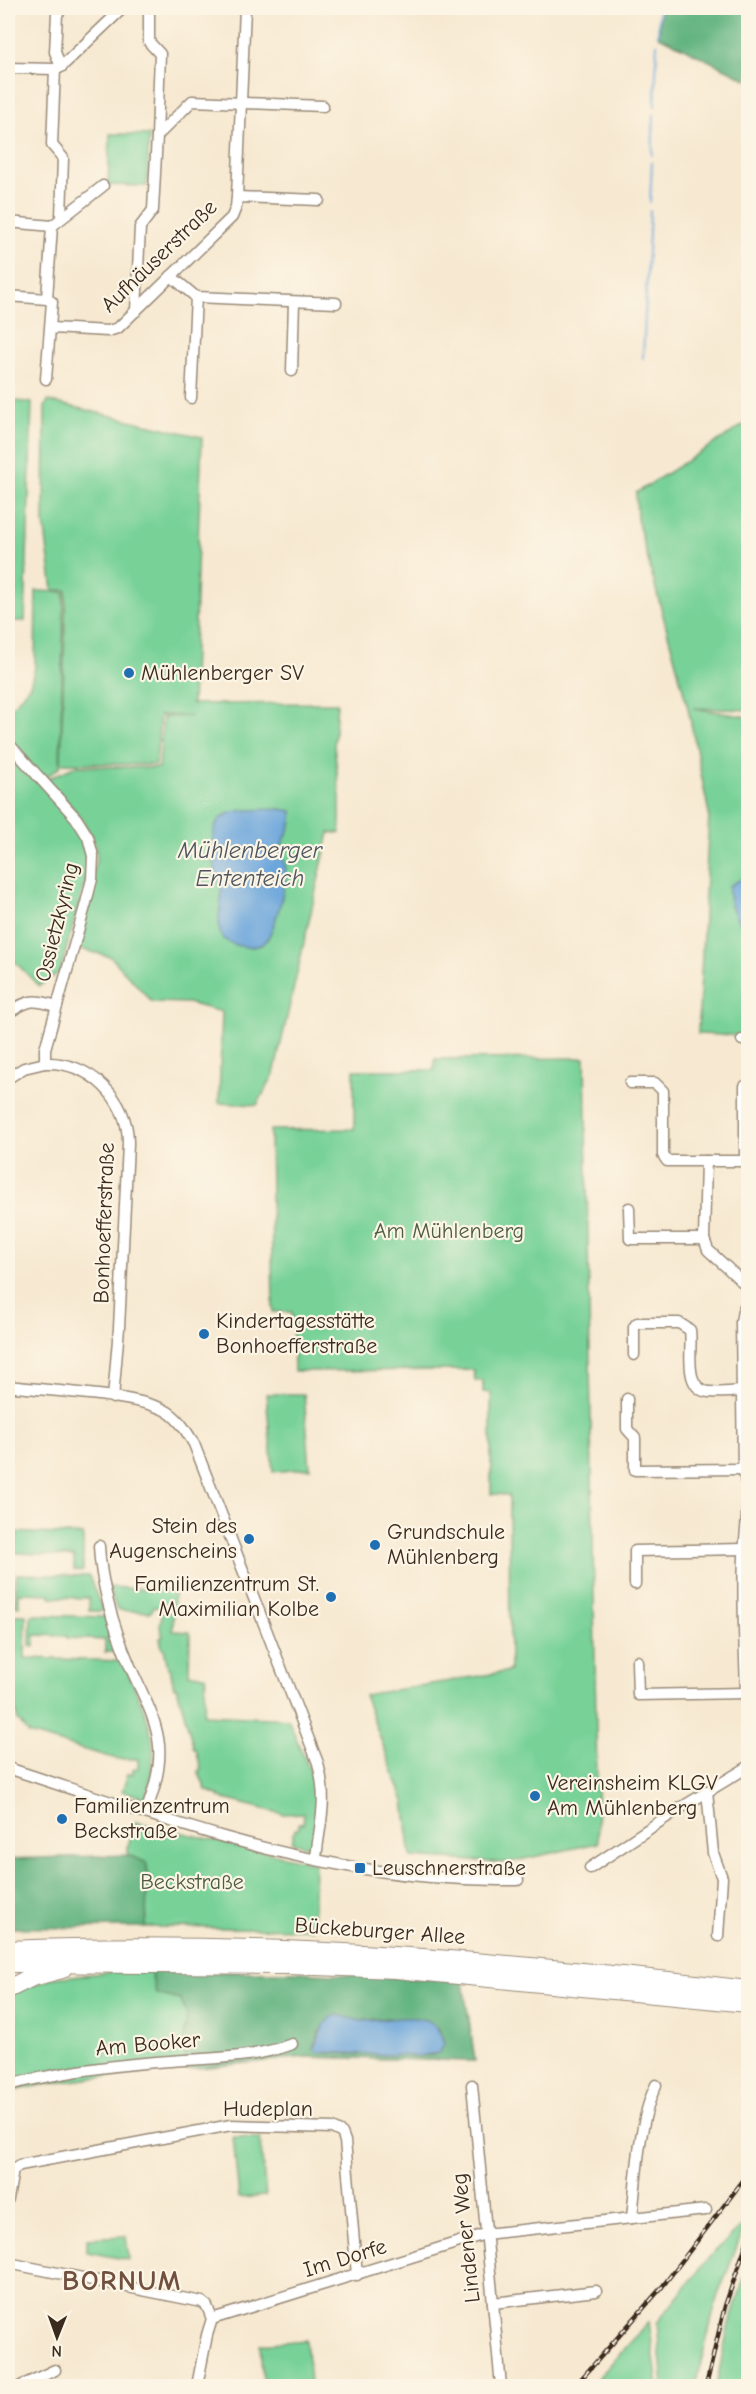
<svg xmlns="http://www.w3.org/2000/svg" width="756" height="2394" font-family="'Comic Neue',sans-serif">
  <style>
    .green { fill: #78d298; stroke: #5a7e5b; stroke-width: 1.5 }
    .forest { fill: #62b480; stroke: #4e6f4f; stroke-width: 1.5; fill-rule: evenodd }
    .water { fill: #6ba5db; stroke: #53687c; stroke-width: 1.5 }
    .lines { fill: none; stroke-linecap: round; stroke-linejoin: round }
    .stream { stroke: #6ba5db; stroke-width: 2 }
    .street-casing { stroke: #998a78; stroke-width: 13 }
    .highway-casing { stroke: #998a78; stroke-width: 20 }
    .street { stroke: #fff; stroke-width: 10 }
    .highway { stroke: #fff; stroke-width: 18 }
    .rail-casing { stroke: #3b2a1e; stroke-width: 4.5 }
    .rail { stroke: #fcf5e5; stroke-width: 2; stroke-dasharray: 7; stroke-linecap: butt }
    .poi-dot { fill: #1f6fb2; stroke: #fcf5e5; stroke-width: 2 }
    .labels { text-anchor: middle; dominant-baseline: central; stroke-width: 4.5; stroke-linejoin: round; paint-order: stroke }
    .street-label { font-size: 22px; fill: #3b2a1e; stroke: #fcf5e5 }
    .poi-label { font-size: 22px; fill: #3b2a1e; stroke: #fcf5e5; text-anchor: start }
    .park-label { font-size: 22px; fill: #4d5c43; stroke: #fcf5e5 }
    .water-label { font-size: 24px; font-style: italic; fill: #4c5560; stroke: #fcf5e5 }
    .district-label { font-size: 28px; font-weight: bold; letter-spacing: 1.5px; fill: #715040; stroke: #fcf5e5 }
  </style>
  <rect width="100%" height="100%" fill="#fcf5e5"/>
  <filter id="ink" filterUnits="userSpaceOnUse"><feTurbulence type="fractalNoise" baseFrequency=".0167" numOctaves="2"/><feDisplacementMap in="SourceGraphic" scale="12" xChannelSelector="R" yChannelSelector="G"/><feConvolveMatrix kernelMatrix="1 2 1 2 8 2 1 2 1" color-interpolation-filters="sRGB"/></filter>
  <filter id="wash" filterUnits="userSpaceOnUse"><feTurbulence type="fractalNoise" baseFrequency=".008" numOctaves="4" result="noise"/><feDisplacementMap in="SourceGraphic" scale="24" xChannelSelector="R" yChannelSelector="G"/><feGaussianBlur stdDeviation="1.35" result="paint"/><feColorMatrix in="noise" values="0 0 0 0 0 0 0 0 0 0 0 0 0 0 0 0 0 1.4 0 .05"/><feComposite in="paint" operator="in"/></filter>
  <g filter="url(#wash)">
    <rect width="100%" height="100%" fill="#f7e9d1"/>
    <g class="green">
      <path d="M110 134 149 135 147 186 108 185Z"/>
      <path d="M8 400 32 403 25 621H8Z"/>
      <path d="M48 401 202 437 192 704 337 703 334 745 340 797V833H329L274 1074 257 1105 219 1103 222 1012 188 1003 152 1002 111 957 77 948 97 856C92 823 68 803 47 779L76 766 159 768 163 717 191 716 160 715 156 765 61 763 66 590H53L44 523 45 406Z"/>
      <path d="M748 422V710L693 708 748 717V1036L698 1034 709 814 688 708 637 519 636 493Z"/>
      <path d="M36 591 64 592 60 767 39 782 77 826 86 845 89 868 60 972 39 986 8 955V712L30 685 35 668Z"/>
      <path d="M585 1058 598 1843 506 1863 411 1857 404 1801 364 1695 510 1671 509 1495 491 1494V1393L483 1392V1381H475L474 1370 294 1371 292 1312H273L270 1130 354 1129V1070H434L435 1059Z"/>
      <path d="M266 1394H304L310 1468 273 1472Z"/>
      <path d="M8 1532 83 1535V1571L74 1570V1557L8 1552Z"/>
      <path d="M8 1573H13L12 1615H26L25 1658 123 1661C145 1714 165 1740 145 1798L122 1791 128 1774H133V1769L138 1768V1759H117L28 1734V1731L24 1730 25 1727 21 1725 22 1723 18 1721 8 1679Z"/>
      <path d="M17 1574 89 1576 103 1611H89V1598L51 1597 50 1594 19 1593V1606H15Z"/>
      <path d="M108 1587 174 1590 173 1631 190 1632 189 1674 206 1675 204 1715 288 1719 316 1785 318 1818 312 1848 292 1842 295 1829 299 1828V1823H304L303 1813 283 1814 220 1798V1796L206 1790C204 1783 201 1779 198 1771L201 1769 196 1749H194L177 1688H174L170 1668H168L164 1648H162L160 1638 163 1637 160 1627 163 1608 153 1607 151 1612 117 1610Z"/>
      <path d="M31 1615 105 1617 118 1652H105V1640L67 1638 66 1636 35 1635 34 1647 30 1646Z"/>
      <path d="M135 1822 315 1863 313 1929 146 1927 147 1863 128 1855V1846Z"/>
      <path d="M112 1972H297L468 2012 475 2061 305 2057 126 2074 47 2084 8 2092V1994L52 1978Z"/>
      <path d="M233 2137 260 2138 266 2196 239 2198Z"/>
      <path d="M741 2227 744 2228 717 2298 695 2386H663L657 2323 711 2255Z"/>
      <path d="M126 2236 129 2260 87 2252V2238Z"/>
      <path d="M748 2267V2386H716L728 2328Z"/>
      <path d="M649 2322 658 2386H591Z"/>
      <path d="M306 2340 310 2382 263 2386 260 2344Z"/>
    </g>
    <g class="forest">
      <path d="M661 8H748V80L659 36Z"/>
      <path d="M128 1855 147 1863 146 1927 8 1928V1859Z"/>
      <path d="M151 1972H297L463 1981 475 2061 305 2057 189 2069 182 2049 187 2014 180 2000 156 1994ZM388 2018 438 2028 443 2038 442 2049 433 2055 417 2056 321 2053 314 2049 319 2031 358 2021Z"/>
    </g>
    <g class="water">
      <path d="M280 809 292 811C294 825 287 832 282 845 280 851 286 863 286 871 286 885 274 936 263 944 258 947 250 947 245 947 238 946 230 944 224 939 213 928 223 904 221 890 221 883 216 875 215 868 205 806 228 810 280 809Z"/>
      <path d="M741 879H748V930C735 923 727 900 729 886Z"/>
      <path d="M337 2015C346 2016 355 2021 364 2021 393 2021 437 2004 444 2045L439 2053 418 2056 317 2052 314 2049C322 2036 320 2020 337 2015Z"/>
    </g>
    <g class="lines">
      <g class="stream">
        <path d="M658 35 659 8"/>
        <path d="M655 106 657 43"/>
        <path d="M652 155 654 114"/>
        <path d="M650 202 652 162"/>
        <path d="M643 358 650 211"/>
      </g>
    </g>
  </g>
  <g filter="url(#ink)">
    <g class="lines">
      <g class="street-casing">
        <g id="street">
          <path d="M149 8V42L160 54 157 136 192 101 323 106"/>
          <path d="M61 67 55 52 57 14 63 8"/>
          <path d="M8 68 55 69 61 67 123 8"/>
          <path d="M55 69 52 145 63 158 61 217"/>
          <path d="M237 197 319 200"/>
          <path d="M8 222 52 226 103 186"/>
          <path d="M171 276 196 297 336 303"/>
          <path d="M8 296 47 299 52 302 46 379"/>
          <path d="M47 299 52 226"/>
          <path d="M136 311 140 227 153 210 157 136"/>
          <path d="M51 328 108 331 118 328 232 217 236 207 237 197 245 8"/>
          <path d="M292 371 294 302"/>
          <path d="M191 398 196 297"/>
          <path d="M8 743 76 818 88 837 93 856 92 879 86 903 45 1049V1063L24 1068 8 1078"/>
          <path d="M8 1013C30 999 32 999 57 1006"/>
          <path d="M742 1040H748"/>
          <path d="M45 1063C89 1061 129 1099 128 1144L119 1328 113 1398"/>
          <path d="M630 1083H655L663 1091V1155L667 1161H706L704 1239 708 1250 748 1287"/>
          <path d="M706 1161H745V1086H748"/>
          <path d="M629 1208 630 1239H704"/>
          <path d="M748 1299 743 1311 741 1322 743 1469C752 1499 745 1527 744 1557 742 1602 745 1648 746 1693L748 1709"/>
          <path d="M634 1355V1327L637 1323H679L690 1330C693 1348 682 1389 709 1392 720 1393 732 1392 742 1391"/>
          <path d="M8 1386C44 1391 140 1394 168 1412 180 1420 187 1432 194 1444L318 1763C328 1804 320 1819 316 1858"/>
          <path d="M627 1399V1429L635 1438V1470L743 1469"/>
          <path d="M99 1546C101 1587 114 1628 130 1666 141 1692 156 1716 159 1745 161 1768 154 1790 146 1812"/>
          <path d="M635 1584V1551L745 1549"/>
          <path d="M637 1661 638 1695 746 1693"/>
          <path d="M8 1768C131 1808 257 1855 386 1872 429 1878 474 1880 518 1880"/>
          <path d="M707 1791 713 1853 722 1878 718 1936"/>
          <path d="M590 1868 674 1812 748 1767"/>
          <path d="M8 2085C57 2073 106 2066 156 2062 200 2058 251 2060 292 2044"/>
          <path d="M472 2085 501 2386"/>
          <path d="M8 2199 13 2170 20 2165 231 2125 332 2128 342 2133 345 2141 357 2275"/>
          <path d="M632 2218C636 2179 639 2120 656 2085"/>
          <path d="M8 2263 202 2302 207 2306 212 2319"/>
          <path d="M493 2303 596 2291"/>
          <path d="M212 2319 485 2234 706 2210"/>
          <path d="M21 2386 55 2370"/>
          <path d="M197 2386 207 2335 212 2319"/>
        </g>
      </g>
      <g class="highway-casing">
        <g id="highway">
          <path d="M8 1950C256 1939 502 1961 748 1990"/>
          <path d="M8 1963 289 1965 396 1969 748 2003"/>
          <path d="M8 1989 32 1977 62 1969"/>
        </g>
      </g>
      <use href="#street" class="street"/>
      <use href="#highway" class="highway"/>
      <g class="rail-casing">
        <g id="rail">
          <path d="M575 2386 662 2287 748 2174"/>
          <path d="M706 2386 725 2306 748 2239"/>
        </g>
      </g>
      <use href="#rail" class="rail"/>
    </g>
  </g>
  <g class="poi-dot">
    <circle cx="129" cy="673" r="6"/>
    <circle cx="204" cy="1334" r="6"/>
    <circle cx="249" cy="1539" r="6"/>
    <circle cx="375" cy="1545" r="6"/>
    <circle cx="331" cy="1597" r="6"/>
    <circle cx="535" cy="1796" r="6"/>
    <circle cx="62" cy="1819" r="6"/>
    <rect x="354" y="1862" width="12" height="12" rx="3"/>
  </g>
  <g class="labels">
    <g class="street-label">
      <text transform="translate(159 256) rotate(-44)">Aufhäuserstraße</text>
      <text transform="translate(57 922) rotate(-76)">Ossietzkyring</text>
      <text transform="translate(104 1223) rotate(-88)">Bonhoefferstraße</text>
      <text transform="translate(380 1931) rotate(4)">Bückeburger Allee</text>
      <text transform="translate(148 2044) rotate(-5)">Am Booker</text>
      <text x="268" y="2109">Hudeplan</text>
      <text transform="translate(466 2238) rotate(-96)">Lindener Weg</text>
      <text transform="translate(345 2258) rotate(-17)">Im Dorfe</text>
    </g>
    <g class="poi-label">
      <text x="141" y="673">Mühlenberger SV</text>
      <text x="216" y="1321">Kindertagesstätte<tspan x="216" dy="25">Bonhoefferstraße</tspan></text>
      <text x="237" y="1526" text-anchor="end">Stein des<tspan x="237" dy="25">Augenscheins</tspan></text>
      <text x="387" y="1532">Grundschule<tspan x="387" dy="25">Mühlenberg</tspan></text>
      <text x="319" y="1584" text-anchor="end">Familienzentrum St.<tspan x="319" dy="25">Maximilian Kolbe</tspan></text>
      <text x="547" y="1783">Vereinsheim KLGV<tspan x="547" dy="25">Am Mühlenberg</tspan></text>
      <text x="74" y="1806">Familienzentrum<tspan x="74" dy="25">Beckstraße</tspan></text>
      <text x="372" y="1868">Leuschnerstraße</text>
    </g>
    <g class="park-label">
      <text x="449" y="1231">Am Mühlenberg</text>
      <text x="192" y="1882">Beckstraße</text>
    </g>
    <g class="water-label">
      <text x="250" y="850">Mühlenberger<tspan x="250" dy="28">Ententeich</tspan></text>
    </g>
    <g class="district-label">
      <text x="122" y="2281">BORNUM</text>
    </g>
  </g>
  <rect width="756" height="2394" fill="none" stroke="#fcf5e5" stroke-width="30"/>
  <g transform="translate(57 2337) rotate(181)" stroke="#fcf5e5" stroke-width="4.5" paint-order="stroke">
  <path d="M0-4.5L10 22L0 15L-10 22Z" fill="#3b2a1e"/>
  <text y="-9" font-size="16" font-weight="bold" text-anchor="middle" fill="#3b2a1e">N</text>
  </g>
</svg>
